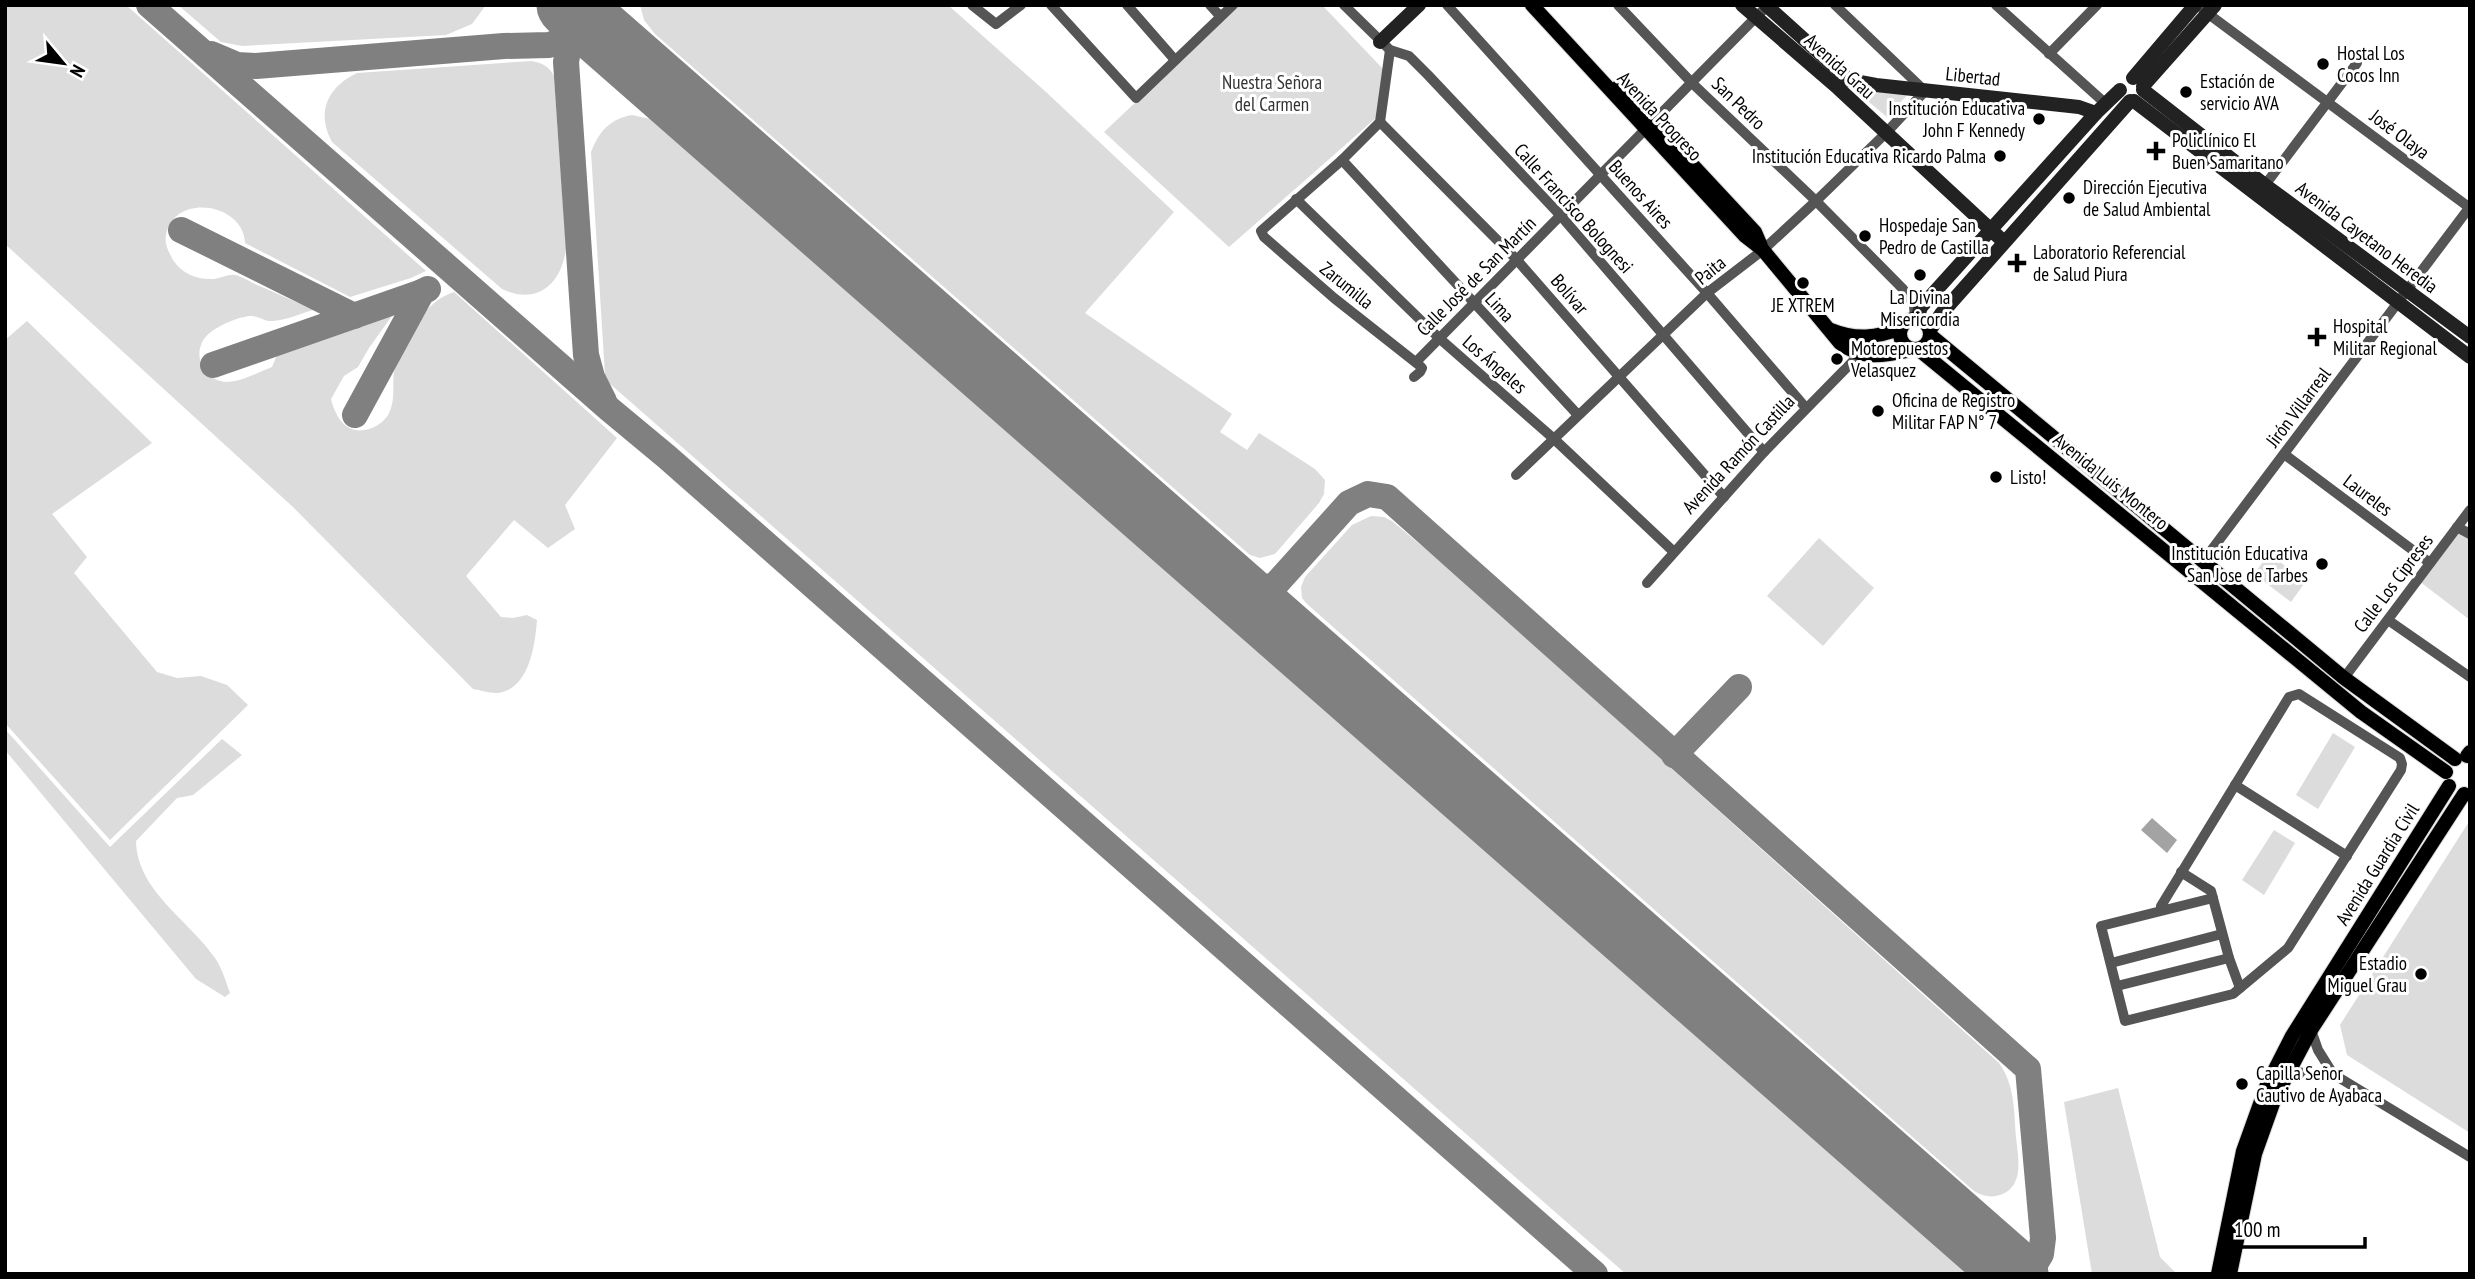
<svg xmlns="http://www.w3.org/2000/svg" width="2475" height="1279" font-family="'PT Sans Narrow',sans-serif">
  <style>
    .green { fill: #dcdcdc }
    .water { fill: #a3a3a3 }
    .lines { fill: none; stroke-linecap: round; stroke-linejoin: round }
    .taxiway { stroke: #808080; stroke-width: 26 }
    .runway { stroke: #808080; stroke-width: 65 }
    .primary-casing { stroke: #dbdbdb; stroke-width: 16 }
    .street { stroke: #555; stroke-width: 10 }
    .secondary { stroke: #222; stroke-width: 14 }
    .primary { stroke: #000; stroke-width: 14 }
    .poi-dot { fill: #000; stroke: #fff; stroke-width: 2.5 }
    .labels { text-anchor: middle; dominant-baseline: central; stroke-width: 6; stroke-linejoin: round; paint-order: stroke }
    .poi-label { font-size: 19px; fill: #000; stroke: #fff; text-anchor: start }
    .street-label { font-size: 19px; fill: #000; stroke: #fff }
    .park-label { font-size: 19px; fill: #333; stroke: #fff }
  </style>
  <rect width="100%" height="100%" fill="#fff"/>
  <g class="green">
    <path d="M5 5H126L426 271 411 278 350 297 245 243C244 203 174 192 166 235 164 245 169 252 173 260 182 274 198 280 214 279 221 278 229 274 235 275 241 276 249 281 255 284 274 292 294 301 313 310 300 314 286 320 272 321 265 322 259 316 251 316 240 316 220 325 211 332 190 347 199 380 226 382 241 382 259 372 272 367L277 355 394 313 369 348 358 367 344 376 331 399C336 420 349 437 372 428 378 426 385 420 388 415 396 401 392 386 394 372 396 363 402 355 405 347 417 323 427 301 454 292L617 438 565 505 575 529 548 548 514 520 466 576 501 617 513 618 527 615 537 620C535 646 529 691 496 693 489 693 480 690 473 689L293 507 5 244Z"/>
    <path d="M178 5H486L472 24 446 35 242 46 221 42Z"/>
    <path d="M640 5H948L1046 92 1174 212 1085 313 1232 414 1220 432 1247 450 1259 433 1315 469 1325 480 1324 494 1319 503 1275 554 1260 558 1250 555 655 34 644 20Z"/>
    <path d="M1239 5H1322L1384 70 1377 117 1229 247 1104 132Z"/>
    <path d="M531 61C542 63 550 66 554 77L566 248C562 283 538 306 502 289L332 142C316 113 327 87 357 73Z"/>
    <path d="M1860 86 1909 93 1887 117 1857 92Z"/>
    <path d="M632 115 650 119 663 128 1969 1274H1626L609 383 605 375 591 152C599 131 610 119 632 115Z"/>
    <path d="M27 321 152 443 52 514 87 557 74 573 157 672 177 678 201 676 227 685 248 705 110 840 5 723V340Z"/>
    <path d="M1371 516 1384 517 1392 521 1453 572 1999 1063C2015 1085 2014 1112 2016 1137 2018 1158 2025 1186 2000 1195 1991 1198 1982 1196 1974 1191L1307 604 1302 598 1301 587 1305 577 1352 525Z"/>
    <path d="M2457 531 2470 536V620L2419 581Z"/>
    <path d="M1819 538 1874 588 1823 646 1767 596Z"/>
    <path d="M2269 554 2306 581 2291 602 2254 574Z"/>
    <path d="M5 729 110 847 222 739 242 755 193 795 177 798 136 841C137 891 189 920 215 958 222 968 226 982 230 993L225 997 196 979 5 750Z"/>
    <path d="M2333 733 2355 747 2318 809 2296 795Z"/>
    <path d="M2470 820V1133L2347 1055 2340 1025Z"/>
    <path d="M2274 830 2295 843 2264 895 2242 880Z"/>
    <path d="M2118 1088 2160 1257 2177 1274H2092L2064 1102Z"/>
  </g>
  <path class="water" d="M2152 818 2177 840 2167 853 2141 830Z"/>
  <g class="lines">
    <g class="taxiway">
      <path d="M149 5 608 408 667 457 1595 1274"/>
      <path d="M570 38 566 62 586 355 592 377 604 401"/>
      <path d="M211 54 237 65 256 66 504 46 549 45 570 38 600 5"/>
      <path d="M181 230 354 316"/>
      <path d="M213 365 422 292"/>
      <path d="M355 415 422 292 428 289"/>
      <path d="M1235 589 1260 592 1276 584"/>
      <path d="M1270 619V600L1276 584 1349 503 1368 494 1387 497 2028 1069 2043 1238 2041 1254 2029 1274"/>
      <path d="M1674 755 1739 687"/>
    </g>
    <path class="runway" d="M569 5 2016 1274"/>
    <g class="primary-casing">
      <g id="primary">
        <path d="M1532 5 1745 236 1763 250 1840 343C1864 362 1888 355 1916 349"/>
        <path d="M1619 86 1755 232 1761 246"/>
        <circle cx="1915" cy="334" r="15"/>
        <path d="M1831 330C1855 340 1877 338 1901 328"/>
        <path d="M1930 335 2344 678 2455 759"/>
        <path d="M1918 349 2361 712 2446 772"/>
        <path d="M2467 756 2470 752"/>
        <path d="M2218 1274 2243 1151 2266 1087 2292 1036 2449 786"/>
        <path d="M2230 1274 2255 1154 2275 1098 2311 1030 2464 794"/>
      </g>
    </g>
    <g class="street">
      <path d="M972 5 996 24 1021 5"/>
      <path d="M1051 5 1136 98 1233 5"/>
      <path d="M1127 5 1175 60"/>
      <path d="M1210 5 1220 16"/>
      <path d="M1344 5 1390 50 1409 56 1428 75 1561 216 1764 452"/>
      <path d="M1447 5 1707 293 1806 408"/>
      <path d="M1618 5 1692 83 1816 201 1903 289 1914 305 1915 318"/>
      <path d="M1996 5 2106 104"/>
      <path d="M2203 10 2470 208"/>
      <path d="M1390 50 1380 122 1342 160 1261 231 1264 237 1334 298 1419 365 1422 368 1420 372 1414 377"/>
      <path d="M2049 54 2097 5"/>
      <path d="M1380 122 1517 260 1724 497"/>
      <path d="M1342 160 1578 415"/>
      <path d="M2265 185 2357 63"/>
      <path d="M1296 199 1439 338 1553 438 1674 552"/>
      <path d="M1416 362 1768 5"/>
      <path d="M2284 454 2430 563"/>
      <path d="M1516 475 1707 293 1763 250 1816 201 1886 133 1925 91 1835 5"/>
      <path d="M2457 527 2470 534"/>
      <path d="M2204 560 2469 208"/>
      <path d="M1647 583 1764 452 1860 354"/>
      <path d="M2388 620 2470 677"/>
      <path d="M2344 678 2470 510"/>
      <path d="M2235 785 2347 856"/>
      <path d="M2181 872 2211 891 2229 958 2240 988"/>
      <path d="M2161 911V906L2289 697 2299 694 2400 758 2402 764 2401 770 2288 948 2233 994 2125 1021 2101 926 2213 898"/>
      <path d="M2111 963 2222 934"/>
      <path d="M2117 986 2229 958"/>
      <path d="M2311 1030 2318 1050 2333 1074 2470 1157"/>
      <path d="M2285 1072 2333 1074"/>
    </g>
    <g class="secondary">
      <path d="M1742 5 1838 88 2004 242"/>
      <path d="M1766 5 1849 80 1876 85 2079 107 2096 113"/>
      <path d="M1380 42 1419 5"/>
      <path d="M2133 78 2195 5"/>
      <path d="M2143 86 2215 5"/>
      <path d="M2143 90 2265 185 2470 337"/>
      <path d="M2134 101 2470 357"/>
      <path d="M1917 319 1921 307 2096 113 2120 90"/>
      <path d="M1930 330 1941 314 2130 101"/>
    </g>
    <use href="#primary" class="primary"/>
  </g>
  <g class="poi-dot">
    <circle cx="2323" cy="64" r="7"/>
    <circle cx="2186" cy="92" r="7"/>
    <circle cx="2039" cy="119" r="7"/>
    <path d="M2152.5 140.5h7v7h7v7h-7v7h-7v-7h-7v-7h7z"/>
    <circle cx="2000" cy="156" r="7"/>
    <circle cx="2069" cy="198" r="7"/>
    <circle cx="1865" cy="236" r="7"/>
    <path d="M2013.5 252.5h7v7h7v7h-7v7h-7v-7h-7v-7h7z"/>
    <circle cx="1920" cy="275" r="7"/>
    <circle cx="1803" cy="283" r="7"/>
    <path d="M2313.5 326.5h7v7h7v7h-7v7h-7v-7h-7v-7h7z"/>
    <circle cx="1837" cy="359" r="7"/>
    <circle cx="1878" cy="411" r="7"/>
    <circle cx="1996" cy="477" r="7"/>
    <circle cx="2322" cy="564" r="7"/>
    <circle cx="2421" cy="974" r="7"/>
    <circle cx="2242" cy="1084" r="7"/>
  </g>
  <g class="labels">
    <g class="poi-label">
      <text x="2337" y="53">Hostal Los<tspan x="2337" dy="22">Cocos Inn</tspan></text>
      <text x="2200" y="81">Estación de<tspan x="2200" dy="22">servicio AVA</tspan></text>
      <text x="2025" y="108" text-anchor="end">Institución Educativa<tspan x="2025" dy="22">John F Kennedy</tspan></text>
      <text x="2172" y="140">Policlínico El<tspan x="2172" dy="22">Buen Samaritano</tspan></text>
      <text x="1986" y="156" text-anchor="end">Institución Educativa Ricardo Palma</text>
      <text x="2083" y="187">Dirección Ejecutiva<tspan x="2083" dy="22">de Salud Ambiental</tspan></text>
      <text x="1879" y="225">Hospedaje San<tspan x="1879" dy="22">Pedro de Castilla</tspan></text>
      <text x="2033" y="252">Laboratorio Referencial<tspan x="2033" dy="22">de Salud Piura</tspan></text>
      <text x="1920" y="297" text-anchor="middle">La Divina<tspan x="1920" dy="22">Misericordia</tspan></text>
      <text x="1803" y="305" text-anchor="middle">JE XTREM</text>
      <text x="2333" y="326">Hospital<tspan x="2333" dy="22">Militar Regional</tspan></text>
      <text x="1851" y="348">Motorepuestos<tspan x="1851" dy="22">Velasquez</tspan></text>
      <text x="1892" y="400">Oficina de Registro<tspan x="1892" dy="22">Militar FAP N° 7</tspan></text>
      <text x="2010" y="477">Listo!</text>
      <text x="2308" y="553" text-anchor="end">Institución Educativa<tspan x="2308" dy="22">San Jose de Tarbes</tspan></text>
      <text x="2407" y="963" text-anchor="end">Estadio<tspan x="2407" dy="22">Miguel Grau</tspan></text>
      <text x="2256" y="1073">Capilla Señor<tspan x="2256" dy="22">Cautivo de Ayabaca</tspan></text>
    </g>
    <g class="street-label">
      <text transform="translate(1840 66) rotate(42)">Avenida Grau</text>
      <text transform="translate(1973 76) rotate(6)">Libertad</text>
      <text transform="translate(1739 103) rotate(44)">San Pedro</text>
      <text transform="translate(1660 116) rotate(47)">Avenida Progreso</text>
      <text transform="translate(2400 134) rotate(37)">José Olaya</text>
      <text transform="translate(1641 194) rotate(48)">Buenos Aires</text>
      <text transform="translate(1574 208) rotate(48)">Calle Francisco Bolognesi</text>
      <text transform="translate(2367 237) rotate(37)">Avenida Cayetano Heredia</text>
      <text transform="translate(1710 270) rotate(-39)">Paita</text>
      <text transform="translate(1476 276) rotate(-45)">Calle José de San Martín</text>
      <text transform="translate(1347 285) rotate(39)">Zarumilla</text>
      <text transform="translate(1570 294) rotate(49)">Bolívar</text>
      <text transform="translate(1500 307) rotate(47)">Lima</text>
      <text transform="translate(1495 364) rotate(41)">Los Ángeles</text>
      <text transform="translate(2298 407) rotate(-53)">Jirón Villarreal</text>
      <text transform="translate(1738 454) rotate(-47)">Avenida Ramón Castilla</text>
      <text transform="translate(2111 481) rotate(39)">Avenida Luis Montero</text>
      <text transform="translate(2368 495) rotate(37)">Laureles</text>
      <text transform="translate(2393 583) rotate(-53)">Calle Los Cipreses</text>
      <text transform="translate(2377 864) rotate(-58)">Avenida Guardia Civil</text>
    </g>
    <g class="park-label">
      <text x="1272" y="82">Nuestra Señora<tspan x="1272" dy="22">del Carmen</tspan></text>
    </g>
  </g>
  <rect width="2475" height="1279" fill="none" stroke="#000000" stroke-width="14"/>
  <g transform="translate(63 63) rotate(119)" stroke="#ffffff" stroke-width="5" paint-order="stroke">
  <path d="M0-5L12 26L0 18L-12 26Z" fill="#000000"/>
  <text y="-10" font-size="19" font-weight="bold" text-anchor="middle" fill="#000000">N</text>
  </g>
  <path d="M2223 1237v10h142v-10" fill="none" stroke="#000000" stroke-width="3.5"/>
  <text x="2234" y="1237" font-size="21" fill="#000000" stroke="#ffffff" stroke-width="5" paint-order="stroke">100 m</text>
</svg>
